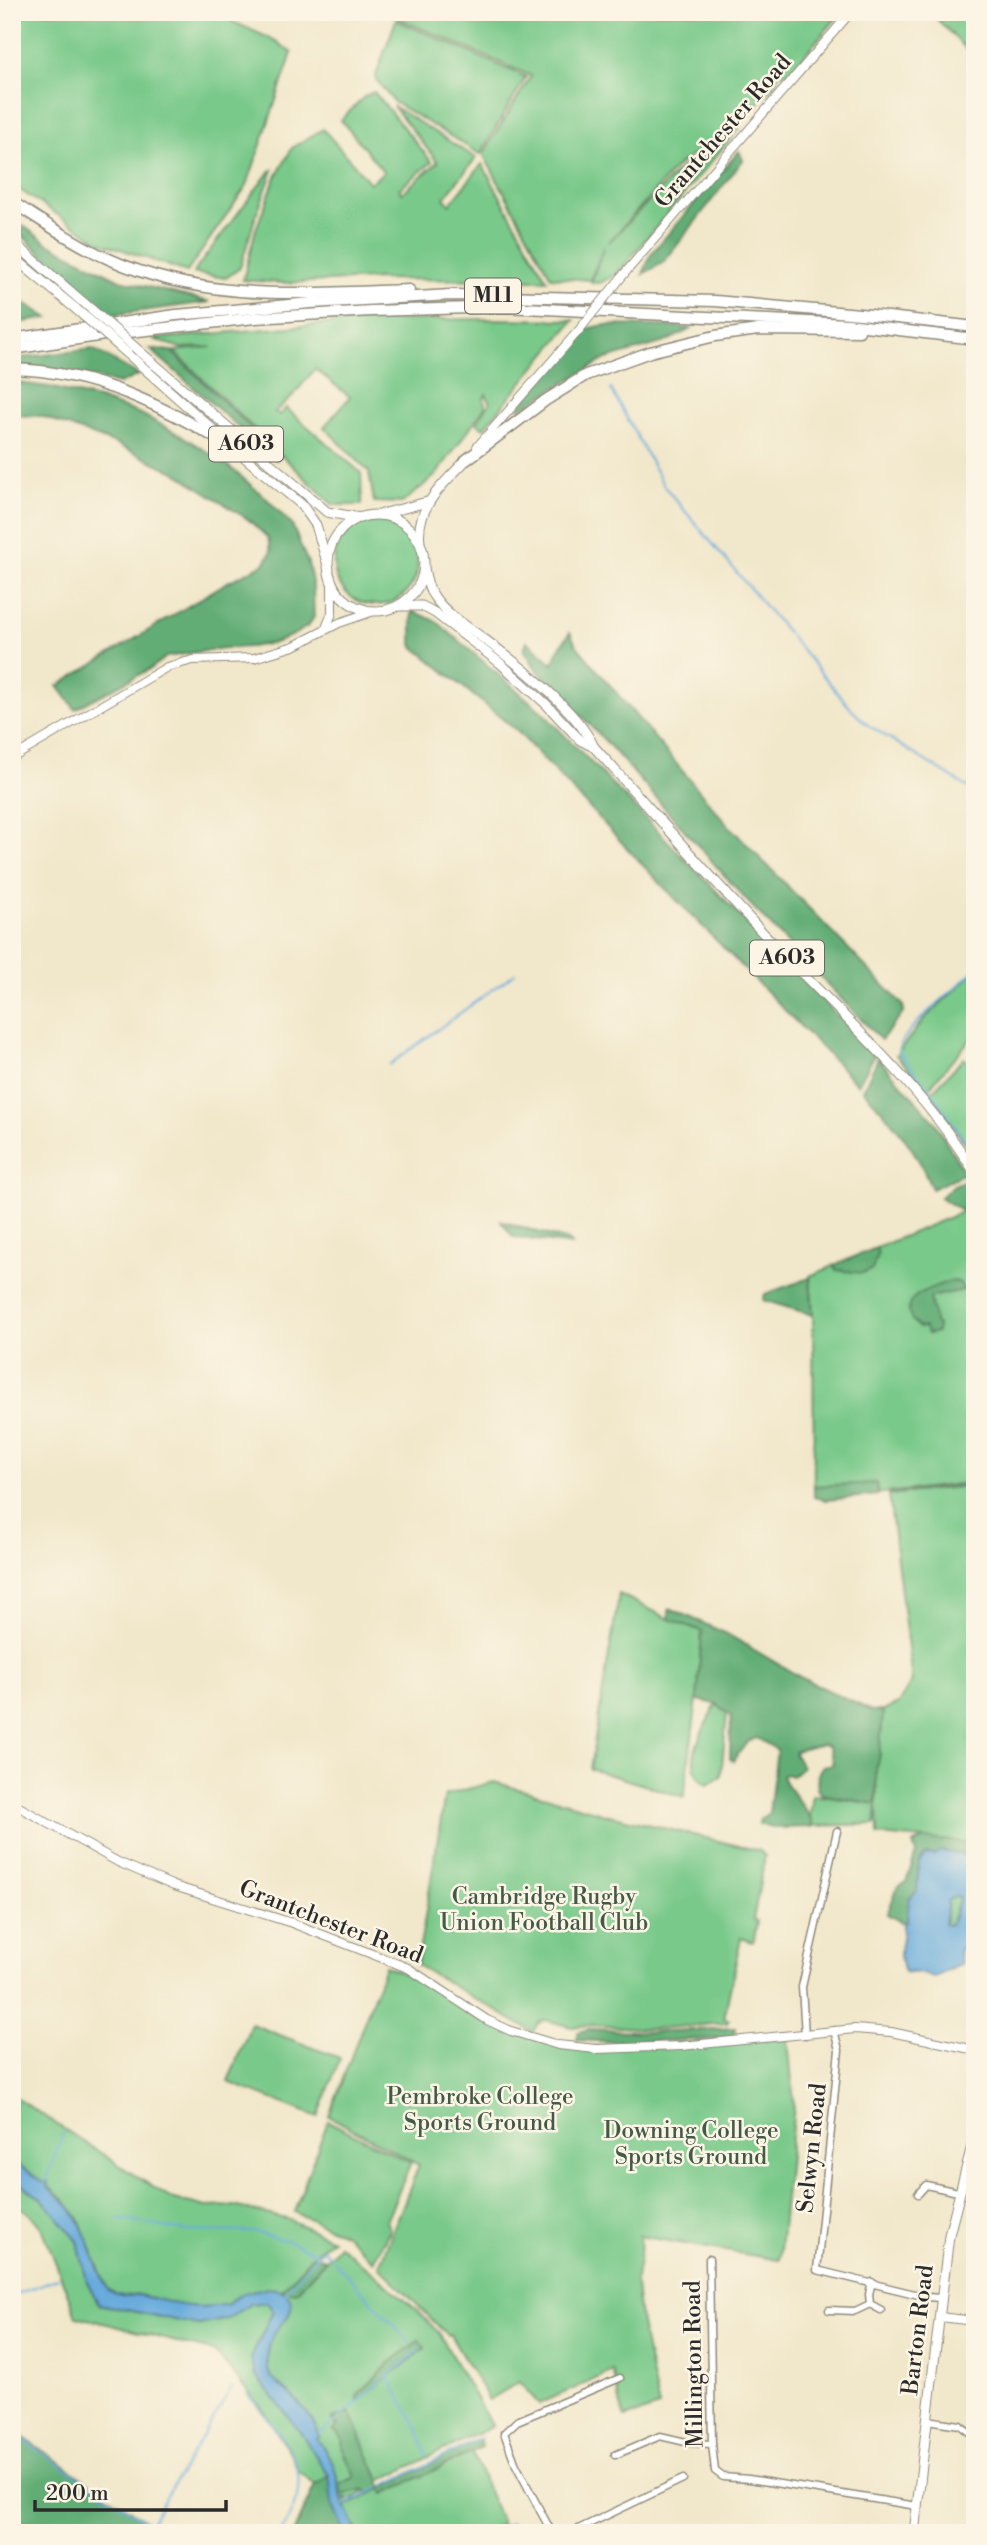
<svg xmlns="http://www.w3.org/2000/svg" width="987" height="2545" font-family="'Libre Bodoni',serif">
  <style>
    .green { fill: #79c98a; stroke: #527a5a; stroke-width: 2 }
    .forest { fill: #62ad76; stroke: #466c50; stroke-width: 2 }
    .water { fill: #67abdc; stroke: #496b84; stroke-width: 2; fill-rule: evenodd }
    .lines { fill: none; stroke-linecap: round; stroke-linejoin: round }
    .stream { stroke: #67abdc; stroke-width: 2 }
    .street-casing { stroke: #8e897a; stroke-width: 9 }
    .secondary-casing { stroke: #8e897a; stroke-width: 10 }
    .primary-casing { stroke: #8e897a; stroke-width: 11 }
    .highway-casing { stroke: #8e897a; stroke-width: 13 }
    .street { stroke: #fff; stroke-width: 6 }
    .secondary { stroke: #fff; stroke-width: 8 }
    .primary { stroke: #fff; stroke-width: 9 }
    .highway { stroke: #fff; stroke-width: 10 }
    .secondary-bridge-casing { stroke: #8e897a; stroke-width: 10; stroke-linecap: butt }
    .primary-bridge-casing { stroke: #8e897a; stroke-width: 11; stroke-linecap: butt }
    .secondary-bridge { stroke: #fff; stroke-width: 8 }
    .primary-bridge { stroke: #fff; stroke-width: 9 }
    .labels { text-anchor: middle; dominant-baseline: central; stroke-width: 5; stroke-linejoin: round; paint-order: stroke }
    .shield { fill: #fcf5e5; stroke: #6a6863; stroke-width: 2 }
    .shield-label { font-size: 21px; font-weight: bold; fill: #2b2b2b }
    .street-label { font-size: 23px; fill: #2b2b2b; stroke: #fcf5e5 }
    .park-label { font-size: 23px; fill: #425a48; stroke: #fcf5e5 }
  </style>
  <rect width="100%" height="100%" fill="#fcf5e5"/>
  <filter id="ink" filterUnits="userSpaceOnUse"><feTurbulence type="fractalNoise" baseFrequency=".0143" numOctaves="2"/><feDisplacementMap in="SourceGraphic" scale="14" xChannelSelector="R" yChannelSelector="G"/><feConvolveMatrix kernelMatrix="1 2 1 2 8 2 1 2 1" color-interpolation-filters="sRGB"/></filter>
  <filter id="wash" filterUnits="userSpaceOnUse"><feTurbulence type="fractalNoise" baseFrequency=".00686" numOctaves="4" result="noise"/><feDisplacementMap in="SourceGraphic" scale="28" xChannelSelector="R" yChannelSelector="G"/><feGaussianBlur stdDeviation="1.57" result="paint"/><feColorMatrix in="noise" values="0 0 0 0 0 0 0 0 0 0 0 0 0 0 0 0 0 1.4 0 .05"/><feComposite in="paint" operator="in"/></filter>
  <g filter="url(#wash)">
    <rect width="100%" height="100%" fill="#f1e7ca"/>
    <g class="green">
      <path d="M12 12H232L229 20 276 41 292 53 247 185 187 272 100 242 12 185Z"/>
      <path d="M384 12H842L788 74 778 73 777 82 739 123 677 166 608 243 680 169 741 126 617 274 600 283H591L604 247 590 280 551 277 483 154 531 76Z"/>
      <path d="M930 12H975V58Z"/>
      <path d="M396 20 526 77 480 154 394 102 375 78Z"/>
      <path d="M374 92 432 162 399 189 402 193 438 162 393 106 476 158 444 198 450 204 482 164 547 280 376 279 284 283 243 280 256 229 275 179 292 148 323 129 370 183 384 172 341 120 365 96Z"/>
      <path d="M273 170 255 218 240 268 226 278 193 273 269 172Z"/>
      <path d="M493 319 574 320 484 428 477 423 490 402 486 394 484 398 485 407 436 475 402 503 374 502 369 472 324 427 350 397 315 369 292 397 275 412 280 415 286 408 361 473 362 505H333L174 351 212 347 181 348 153 339 371 320Z"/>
      <circle cx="376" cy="563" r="42"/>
      <path d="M975 971V1034L927 1090 896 1055 924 1019Z"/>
      <path d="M964 1058 975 1072V1158L930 1093Z"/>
      <path d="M964 1211 975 1236V1482L826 1500 814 1497 813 1315 810 1276Z"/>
      <path d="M975 1485V1843L878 1835 877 1805 875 1824 814 1826 810 1816 813 1795 877 1804 876 1768 879 1760 883 1711 898 1704 912 1681 889 1495Z"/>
      <path d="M619 1594 669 1619 702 1631 697 1700 684 1797 590 1769Z"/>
      <path d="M716 1704 727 1713 721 1776 708 1784C676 1768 707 1724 716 1704Z"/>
      <path d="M494 1782 609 1815 760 1851 765 1856 753 1920 757 1921 754 1940 752 1942 741 1938 724 2018 728 2019 727 2023 650 2029 593 2025 571 2027 546 2020 538 2023 533 2032 417 1965 445 1795Z"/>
      <path d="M957 1895 959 1898 952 1923 949 1925 945 1924 948 1900Z"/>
      <path d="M385 1966 429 1984 476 2017 564 2048 788 2039 794 2105 779 2260 639 2236C644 2253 635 2268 636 2284 639 2325 650 2367 659 2407L625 2418C618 2402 618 2387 613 2371L539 2404 519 2382 489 2400 450 2335 448 2336 379 2266 419 2165 329 2116Z"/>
      <path d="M251 2024 340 2058 318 2117 228 2082Z"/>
      <path d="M12 2095 170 2198 207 2207 234 2206 290 2220 332 2239 312 2256 296 2292 339 2245 417 2310 439 2333 486 2416 493 2426 380 2481 350 2412 332 2419C338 2426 344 2438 342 2447L356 2477 349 2482 346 2494 360 2489 367 2491 345 2502 346 2498 342 2499 333 2463 317 2438 319 2436C312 2408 272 2387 268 2371 267 2364 267 2345 270 2338 277 2320 289 2325 290 2300L206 2308 187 2307 139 2295C128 2298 118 2295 108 2290L78 2217 62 2197 12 2160Z"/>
      <path d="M328 2121 411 2163 386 2221 390 2230 373 2261 346 2235 294 2212Z"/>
      <path d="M12 2178 43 2200 78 2241 87 2282 99 2304 199 2325 227 2319 250 2304 267 2302 273 2311 251 2358 329 2476 315 2485 298 2471 291 2454 261 2407 215 2352 76 2316 43 2230 31 2215 12 2201Z"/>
      <path d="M472 2452 502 2525 475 2533H358L345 2507 383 2488 385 2493Z"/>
    </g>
    <g class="forest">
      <path d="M739 151 743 160 664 262 643 274 651 254Z"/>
      <path d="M12 218 49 244 120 280 210 302 111 315 59 272 12 225Z"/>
      <path d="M12 295 48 318 12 324Z"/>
      <path d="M604 325 670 326 691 329 665 342 606 359 519 409 520 404 587 329Z"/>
      <path d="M93 349 139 375 119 384 92 377 12 365V359Z"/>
      <path d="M150 349 171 351 280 456 276 460Z"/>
      <path d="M12 382 49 387 98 399 141 414 184 437 226 464 265 497 292 525 308 563 313 587 314 617 308 626 293 635 274 643 250 647 224 648 166 657 150 669 75 709 58 686 226 583 264 564 271 552 268 538 249 520 175 472 116 444 41 416 12 415Z"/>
      <path d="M412 611 436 621 541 711 875 1054 858 1085 655 878 517 731 412 645Z"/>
      <path d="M570 632 576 645 728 825 903 1005 904 1012 881 1040 748 902 609 745 536 669 524 649 527 641 553 664 557 652Z"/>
      <path d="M878 1058 935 1122 965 1173 932 1189C915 1145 894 1124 863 1090Z"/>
      <path d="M969 1178 975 1189V1236L964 1212 940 1197 954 1185Z"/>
      <path d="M501 1221 569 1241 572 1245 513 1237Z"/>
      <path d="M876 1248 878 1253 872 1270 863 1273 836 1270 834 1265Z"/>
      <path d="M810 1278 813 1315 763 1300 765 1294Z"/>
      <path d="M950 1281 959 1282 964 1290 930 1297 935 1323 938 1326 937 1332 928 1334 924 1327 919 1328C890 1299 928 1289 950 1281Z"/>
      <path d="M975 1482V1485L889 1495V1494Z"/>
      <path d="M876 1483 878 1495 826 1500 814 1497V1486Z"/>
      <path d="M672 1609 727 1634 802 1678 872 1711H883L879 1760 876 1768V1804L821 1794 817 1789 818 1773 823 1766 833 1764 829 1747 823 1744 795 1751 794 1753 802 1767 792 1776 786 1774 782 1776C789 1793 811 1811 813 1827L773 1828 759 1824 760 1819 769 1813 777 1750 757 1738 748 1741 733 1761 730 1758 731 1716 716 1704 697 1700 702 1631 669 1619V1610Z"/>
      <path d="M924 1839 975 1843V1863L962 1854 941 1851 935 1855 926 1854 919 1862 917 1891 909 1899 907 1921 903 1923 887 1914 898 1886 906 1882 916 1853 913 1844Z"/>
      <path d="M735 2028 734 2036 715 2039 618 2042 576 2040 578 2032 589 2029 648 2032Z"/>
      <path d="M312 2256 326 2259 296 2292 282 2290Z"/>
      <path d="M419 2340 425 2348 358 2401 357 2396 391 2362Z"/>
      <path d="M350 2412 383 2488 479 2439 482 2447 384 2494 382 2488 371 2494 364 2489 343 2494 339 2485 355 2477 342 2447 343 2441 339 2434 334 2431 338 2425 332 2420Z"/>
      <path d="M12 2430 164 2533H12Z"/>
      <path d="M329 2476 332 2504 345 2533H294L315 2485Z"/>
    </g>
    <g class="water">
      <path d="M940 1851 961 1854 975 1863V1950L963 1947 959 1952 961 1964 933 1978 921 1973 904 1972C895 1947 904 1945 903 1923L907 1921 909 1899 917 1891 919 1862 926 1854 935 1855ZM957 1895 959 1898C958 1905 954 1921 949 1925L945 1924 948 1900Z"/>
      <path d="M12 2160 43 2182 48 2183 47 2187C86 2211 88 2252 108 2290 118 2295 128 2298 139 2295 173 2303 192 2311 228 2304 235 2294 244 2293 255 2290 272 2285 299 2290 289 2314 288 2318 281 2323 279 2327 269 2338 265 2358 269 2373 272 2381 281 2386 288 2392 301 2404 313 2418 320 2436L317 2438 333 2463 342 2498 347 2497 342 2500 358 2533 344 2532 332 2503 329 2475 300 2432 255 2374 251 2358 273 2311 267 2302 250 2304 227 2319 199 2325 99 2304 87 2282 78 2241 43 2200 12 2177Z"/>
    </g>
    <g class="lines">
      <g class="stream">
        <path d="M611 389 664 486 853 711 868 725 975 792"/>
        <path d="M975 970C955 991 905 1025 898 1051L934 1095 975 1155"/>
        <path d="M389 1065 515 973"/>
        <path d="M46 2182 63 2133"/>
        <path d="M119 2219 186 2231 255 2232 288 2241 319 2254 285 2293"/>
        <path d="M319 2254 323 2249 330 2257"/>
        <path d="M335 2262 410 2342"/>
        <path d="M12 2296 58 2278"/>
        <path d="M388 2376 417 2427 427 2456"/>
        <path d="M247 2394C286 2441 322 2471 280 2533"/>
        <path d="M12 2433 164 2533"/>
        <path d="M320 2434 420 2349"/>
        <path d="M343 2506 481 2438"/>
        <path d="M144 2533 232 2388"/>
        <path d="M492 2533 511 2523"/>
      </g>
    </g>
  </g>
  <g filter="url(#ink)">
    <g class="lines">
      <g class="street-casing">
        <g id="street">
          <path d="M834 2030 839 2050 817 2270 927 2297 941 2298"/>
          <path d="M805 2035 802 1987 837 1831"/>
          <path d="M918 2194 926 2185 958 2192"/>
          <path d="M709 2259 712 2444 715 2471 723 2477 749 2479 917 2506"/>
          <path d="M872 2282 869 2294 870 2304 881 2310"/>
          <path d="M829 2310 855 2311 870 2304"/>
          <path d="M927 2420 960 2425 975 2437"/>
          <path d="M615 2455 660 2436 690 2443 712 2444"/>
          <path d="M552 2533 516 2465 504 2433 517 2421 620 2378"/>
          <path d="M570 2533 683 2479"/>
        </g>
      </g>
      <g class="secondary-casing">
        <g id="secondary">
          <path d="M624 274 851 12"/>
          <path d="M477 447 580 329"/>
          <path d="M326 628 332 613V581"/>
          <path d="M12 758 167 667 193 660 254 658 294 646 339 623 374 611"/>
          <path d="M12 1803 118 1862 174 1886 292 1923 408 1968 487 2020 511 2031 558 2045 596 2049 681 2046 855 2029 891 2032 975 2050"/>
          <path d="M939 2317 975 2321"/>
        </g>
      </g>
      <g class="primary-casing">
        <g id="primary">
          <path d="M12 241 92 310"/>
          <path d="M12 256 76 309"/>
          <path d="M139 351 327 512 360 518"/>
          <path d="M127 353 236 450 302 505 316 525 329 569"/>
          <path d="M382 514 427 502"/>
          <circle cx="376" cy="563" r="48"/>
          <path d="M420 543C415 506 444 484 466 460"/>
          <path d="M424 568C426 579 428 589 435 598 447 615 468 627 484 639 517 663 578 711 594 747 656 815 716 884 780 951 849 1022 923 1088 975 1173"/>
          <path d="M399 606H422L435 613 500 663 546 704 580 740 594 747"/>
          <path d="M914 2533 949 2235 975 2134"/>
        </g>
      </g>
      <g class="highway-casing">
        <g id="highway">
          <path d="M12 202C44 222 75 244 109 259 206 303 306 293 409 290"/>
          <path d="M12 339 176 315 311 303 451 295 715 301 871 315 975 327"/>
          <path d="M12 349 111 334 255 318 371 311 505 307 848 324 975 339"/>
          <path d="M12 369C96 371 166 407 236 450"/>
          <path d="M466 460 546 400 586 375 650 352 715 336 758 330 859 331"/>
        </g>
      </g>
      <use href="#street" class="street"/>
      <use href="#secondary" class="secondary"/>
      <use href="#primary" class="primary"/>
      <use href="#highway" class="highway"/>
      <g class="secondary-bridge-casing">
        <path id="secondary-bridge" d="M580 329 624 274"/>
      </g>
      <g class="primary-bridge-casing">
        <g id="primary-bridge">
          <path d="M76 309 127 353"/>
          <path d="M92 310 139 351"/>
        </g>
      </g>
      <use href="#secondary-bridge" class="secondary-bridge"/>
      <use href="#primary-bridge" class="primary-bridge"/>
    </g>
  </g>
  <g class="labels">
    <g class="shield">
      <rect x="465" y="278.5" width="56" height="35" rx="5"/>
      <rect x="209" y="426.5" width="74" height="35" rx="5"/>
      <rect x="750" y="940.5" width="74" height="35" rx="5"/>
    </g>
    <g class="shield-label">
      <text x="493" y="296">M11</text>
      <text x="246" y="444">A603</text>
      <text x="787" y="958">A603</text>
    </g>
    <g class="street-label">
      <text transform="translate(723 131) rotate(-49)">Grantchester Road</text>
      <text transform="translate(331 1922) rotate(21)">Grantchester Road</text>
      <text transform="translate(812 2148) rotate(-84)">Selwyn Road</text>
      <text transform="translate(918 2330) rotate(-83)">Barton Road</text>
      <text transform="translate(694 2364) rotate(-91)">Millington Road</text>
    </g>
    <g class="park-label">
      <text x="544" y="1897">Cambridge Rugby<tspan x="544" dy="26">Union Football Club</tspan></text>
      <text x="480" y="2097">Pembroke College<tspan x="480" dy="26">Sports Ground</tspan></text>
      <text x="691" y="2131">Downing College<tspan x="691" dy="26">Sports Ground</tspan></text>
    </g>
  </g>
  <rect width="987" height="2545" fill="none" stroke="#fcf5e5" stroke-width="42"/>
  <path d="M35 2500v10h191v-10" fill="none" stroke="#2b2b2b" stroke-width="3.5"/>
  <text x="46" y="2500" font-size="21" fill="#2b2b2b" stroke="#fcf5e5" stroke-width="5" paint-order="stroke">200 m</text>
</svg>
